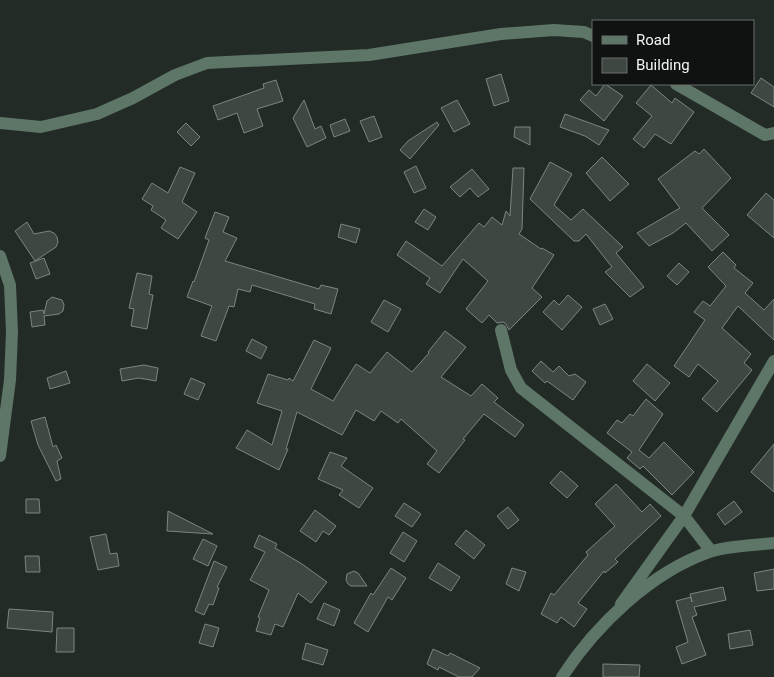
<svg xmlns="http://www.w3.org/2000/svg" width="774" height="677" font-family="Roboto,sans-serif">
  <style>
    .building { fill: #3e4741; stroke: #7c8680 }
    .lines { fill: none; stroke-linecap: round; stroke-linejoin: round }
    .minor { stroke: #5e7668; stroke-width: 12 }
    .tertiary { stroke: #5e7668; stroke-width: 12 }
  </style>
  <rect width="100%" height="100%" fill="#232b26"/>
  <g class="building">
    <path d="M501 74 509 101 494 106 486 79Z"/>
    <path d="M761 78 774 87V107L751 93Z"/>
    <path d="M276 80 283 101 257 109 263 126 244 133 237 113 218 120 213 106 264 88 263 84Z"/>
    <path d="M605 84 623 96 604 121 580 100 589 90 596 96Z"/>
    <path d="M651 85 672 103 675 98 694 112 671 144 655 134 644 148 633 139 652 116 636 103Z"/>
    <path d="M304 100 315 129 321 126 326 138 307 147 293 118Z"/>
    <path d="M457 100 470 124 454 132 441 108Z"/>
    <path d="M565 114 609 130 599 145 585 136 560 127Z"/>
    <path d="M374 116 382 137 369 142 360 121Z"/>
    <path d="M345 119 350 131 334 137 330 125Z"/>
    <path d="M437 122 439 125 410 159 400 150 408 141Z"/>
    <path d="M186 123 200 137 191 146 177 132Z"/>
    <path d="M515 127H530V145L514 137Z"/>
    <path d="M704 149 731 178 702 208 729 235 712 251 686 223 673 233 649 246 637 233 680 208 658 179 695 151 699 154Z"/>
    <path d="M602 157 629 184 610 201 586 173Z"/>
    <path d="M550 162 572 174 554 205 571 220 583 209 623 247 616 253 644 287 630 297 605 272 612 267 586 234 579 241H574L530 199Z"/>
    <path d="M416 166 426 188 414 193 404 172Z"/>
    <path d="M180 167 195 173 182 202 197 212 178 239 161 228 166 220 151 210 153 206 142 199 152 183 168 193Z"/>
    <path d="M513 168H524L522 229 519 234 541 249 542 248 554 255 532 288 542 297 509 330 506 324 503 322 497 323 489 315 482 323 466 309 488 281 463 259 440 293 426 284 430 278 397 255 406 241 442 266 479 223 484 227 492 217 502 225 506 211 510 216Z"/>
    <path d="M472 169 489 189 478 197 470 188 460 197 450 187Z"/>
    <path d="M766 193 774 200V238L747 215Z"/>
    <path d="M424 209 436 217 428 230 415 222Z"/>
    <path d="M215 212 229 217 223 232 237 238 225 261 319 289 321 285 338 289 331 314 314 309 315 304 252 285 250 292 238 289 234 307 229 306 216 341 201 336 212 306 187 297 193 281 194 282 209 240 205 238Z"/>
    <path d="M27 222 34 234 49 231 54 233 57 237 58 242 56 247 35 261 15 231Z"/>
    <path d="M341 224 360 229 356 243 338 237Z"/>
    <path d="M723 252 736 265 734 268 753 283 745 293 764 310 774 299V340L738 306 722 328 751 354 744 363 752 370 717 412 702 399 718 381 698 364 689 377 674 366 705 320 694 312 703 301 710 306 726 286 708 267Z"/>
    <path d="M44 258 50 274 36 279 30 263Z"/>
    <path d="M679 263 689 272 677 285 667 276Z"/>
    <path d="M137 273 152 276 149 294 153 295 147 329 131 326 134 309 129 308Z"/>
    <path d="M568 295 582 307 562 330 543 312 554 300 559 305Z"/>
    <path d="M52 297 62 300 64 305 63 311 59 314 44 316 45 325 32 327 30 312 43 310 44 314 47 301Z"/>
    <path d="M384 300 401 309 388 332 371 322Z"/>
    <path d="M605 304 613 319 600 325 593 309Z"/>
    <path d="M445 331 466 347 441 377 471 396 482 384 498 398 494 402 524 425 515 437 484 414 463 439 465 440 439 473 427 464 437 451 401 419 398 423 381 411 374 421 356 410 342 435 297 412 286 449H288L279 470 236 448 247 430 272 445 282 411 257 403 268 374 288 380 289 378 293 381 314 340 331 348 311 389 333 401 356 364 370 373 387 352 412 372 429 353 428 352Z"/>
    <path d="M252 339 267 347 261 359 246 351Z"/>
    <path d="M541 361 553 372 559 366 569 376 575 374 586 382 573 400 547 381 545 383 532 371Z"/>
    <path d="M647 364 670 383 655 401 633 381Z"/>
    <path d="M144 365 158 368 156 381 139 378 122 381 120 369Z"/>
    <path d="M66 371 70 383 50 389 47 378Z"/>
    <path d="M191 378 205 384 198 400 184 394Z"/>
    <path d="M646 399 663 414 639 450 649 458 664 442 694 472 672 495 643 466 640 469 627 458 632 452 607 433 617 420 622 423 630 414 633 416Z"/>
    <path d="M45 417 53 447 56 445 62 458 57 461 61 479 56 481 38 445 31 421Z"/>
    <path d="M774 444V492L751 472Z"/>
    <path d="M330 452 347 458 341 466 373 488 359 508 339 495 343 490 318 479Z"/>
    <path d="M561 471 578 486 567 498 550 483Z"/>
    <path d="M616 484 642 512 650 504 661 516 615 559 618 562 605 573 604 571 578 603 587 609 574 627 561 617 557 623 541 614 551 593 554 595 588 555 586 552 615 526 595 504Z"/>
    <path d="M26 499H39L40 513H26Z"/>
    <path d="M734 501 742 512 725 525 717 514Z"/>
    <path d="M404 503 421 514 412 527 395 516Z"/>
    <path d="M508 507 519 520 508 529 497 516Z"/>
    <path d="M315 510 336 526 329 535 323 531 316 542 300 531Z"/>
    <path d="M168 511 213 534 167 531Z"/>
    <path d="M466 530 485 545 474 559 455 544Z"/>
    <path d="M403 532 417 541 404 562 390 553Z"/>
    <path d="M106 534 110 554 117 553 119 566 98 570 90 537Z"/>
    <path d="M259 535 277 544 275 548 302 564 327 582 311 603 298 593 283 627 275 624 271 635 256 631 260 618 258 617 269 590 250 580 265 552 254 547Z"/>
    <path d="M203 539 217 546 208 566 193 559Z"/>
    <path d="M25 556H39L40 572H26Z"/>
    <path d="M214 561 227 567 217 587 219 588 213 605 209 604 204 615 195 611Z"/>
    <path d="M438 563 460 577 451 591 429 578Z"/>
    <path d="M391 568 406 578 392 600 388 597 368 632 354 623 371 593 373 595Z"/>
    <path d="M512 568 526 572 519 591 506 584Z"/>
    <path d="M774 569V589L757 591 754 573Z"/>
    <path d="M354 571 358 573 367 586H351L348 584 346 580 347 574Z"/>
    <path d="M723 587 726 600 694 607 697 615 692 617 706 655 682 664 676 647 688 642 676 601 691 597 692 602 690 594Z"/>
    <path d="M324 603 340 610 334 626 317 619Z"/>
    <path d="M9 609 53 612 52 632 7 628Z"/>
    <path d="M205 624 219 628 213 647 199 643Z"/>
    <path d="M57 628H74V652H56Z"/>
    <path d="M750 630 753 645 730 649 728 634Z"/>
    <path d="M306 643 328 650 323 665 302 659Z"/>
    <path d="M433 649 448 656 450 653 480 668 472 677H459L439 667 438 670 427 664Z"/>
    <path d="M603 664 640 665 639 677H603Z"/>
  </g>
  <g class="lines">
    <g class="minor">
      <path d="M676 84 765 135 774 133"/>
      <path d="M0 123 41 127 97 114 133 98 175 75 207 63 369 55 501 34 554 30 584 32 593 36"/>
      <path d="M501 330 511 370 521 388 684 516 621 604"/>
      <path d="M711 551 684 516 774 361"/>
    </g>
    <g class="tertiary">
      <path d="M0 256 10 285 12 332 10 380 0 456"/>
      <path d="M562 677C596 625 650 573 709 552 725 546 756 545 774 543"/>
    </g>
  </g>
  <rect x="592" y="20" width="162" height="65" fill="#0f1210" stroke="#696d6a"/>
  <rect x="602" y="36" width="25" height="8" fill="#5e7668" stroke="#696d6a"/>
  <text x="636" y="45" font-size="15" fill="#f0f5f2">Road</text>
  <rect x="602" y="58" width="25" height="15" fill="#3e4741" stroke="#696d6a"/>
  <text x="636" y="70" font-size="15" fill="#f0f5f2">Building</text>
</svg>
